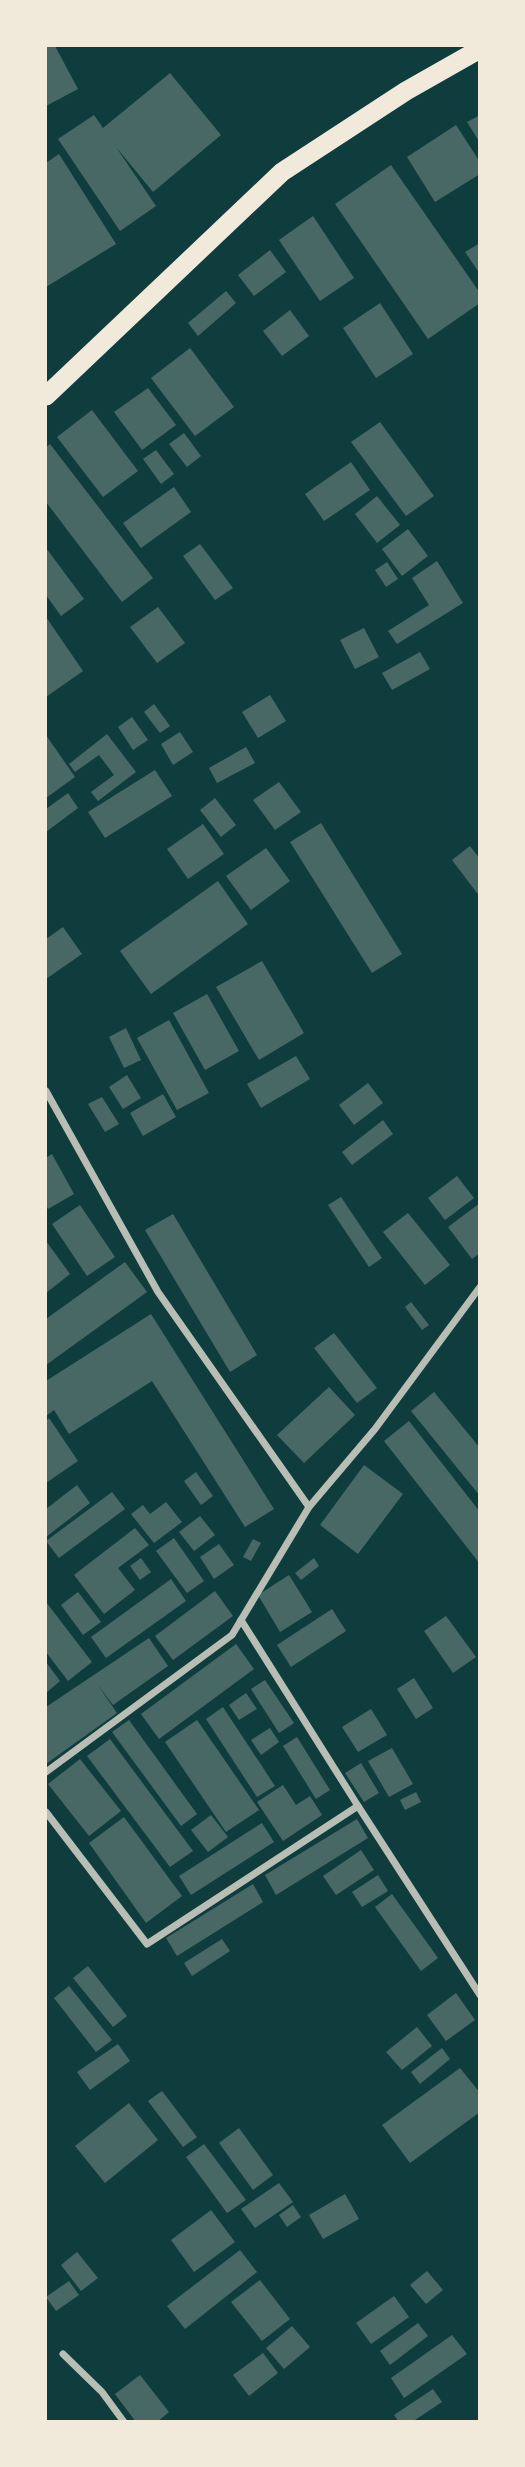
<svg xmlns="http://www.w3.org/2000/svg" width="525" height="2467" font-family="'Asap Condensed',sans-serif">
  <style>
    .building { fill: #486865 }
    .lines { fill: none; stroke-linecap: round; stroke-linejoin: round }
    .minor { stroke: #b8beb3; stroke-width: 7 }
    .trunk { stroke: #f1e9da; stroke-width: 19 }
  </style>
  <rect width="100%" height="100%" fill="#0f3d3e"/>
  <g class="building">
    <path d="M46 46H55L78 89 46 106Z"/>
    <path d="M170 73 221 135 153 192 116 147 156 206 120 231 58 139 94 115 103 128Z"/>
    <path d="M480 115V143L467 122Z"/>
    <path d="M456 125 480 162V174L435 202 407 157Z"/>
    <path d="M59 154 116 244 46 287V163Z"/>
    <path d="M391 165 480 293V303L428 339 335 204Z"/>
    <path d="M313 216 354 278 320 301 279 240Z"/>
    <path d="M480 243V274L465 252Z"/>
    <path d="M270 250 286 272 254 296 238 275Z"/>
    <path d="M226 291 236 303 198 336 188 323Z"/>
    <path d="M380 303 413 354 376 378 343 328Z"/>
    <path d="M290 310 309 336 282 356 263 331Z"/>
    <path d="M190 348 234 407 195 436 151 378Z"/>
    <path d="M148 388 176 425 142 450 114 412Z"/>
    <path d="M92 410 138 471 103 497 57 437Z"/>
    <path d="M380 422 434 496 406 516 351 442Z"/>
    <path d="M184 433 201 456 187 467 169 444Z"/>
    <path d="M50 444 153 578 122 602 46 502V447Z"/>
    <path d="M156 450 174 474 161 484 143 459Z"/>
    <path d="M351 462 370 490 324 521 305 494Z"/>
    <path d="M174 487 191 512 141 548 123 523Z"/>
    <path d="M377 496 400 525 377 543 355 514Z"/>
    <path d="M408 529 428 556 402 576 382 549Z"/>
    <path d="M200 544 233 588 215 600 183 556Z"/>
    <path d="M46 548 84 599 61 616 46 595Z"/>
    <path d="M437 561 463 603 397 644 388 631 429 605 412 578Z"/>
    <path d="M387 562 398 579 386 587 375 570Z"/>
    <path d="M158 607 185 643 157 663 130 627Z"/>
    <path d="M46 617 83 671 46 697Z"/>
    <path d="M364 628 379 657 355 669 340 640Z"/>
    <path d="M420 652 430 669 392 690 382 673Z"/>
    <path d="M270 695 286 721 258 738 242 712Z"/>
    <path d="M154 704 170 726 160 733 144 712Z"/>
    <path d="M132 717 148 740 133 750 118 727Z"/>
    <path d="M180 732 193 752 173 765 161 744Z"/>
    <path d="M107 734 136 772 98 801 91 792 114 775 99 755 75 772 69 764Z"/>
    <path d="M46 735 75 777 46 798Z"/>
    <path d="M246 747 255 763 217 783 209 768Z"/>
    <path d="M155 770 172 796 105 838 88 812Z"/>
    <path d="M279 782 301 812 275 830 253 800Z"/>
    <path d="M68 793 78 808 46 832V809Z"/>
    <path d="M215 798 236 825 221 837 200 810Z"/>
    <path d="M321 823 402 954 372 973 290 842Z"/>
    <path d="M203 824 224 854 188 879 167 849Z"/>
    <path d="M470 846 480 859V897L452 860Z"/>
    <path d="M266 848 290 881 251 910 226 876Z"/>
    <path d="M218 881 248 924 151 994 120 951Z"/>
    <path d="M63 927 82 954 46 979V939Z"/>
    <path d="M262 961 304 1033 259 1060 216 987Z"/>
    <path d="M207 994 239 1051 205 1070 173 1013Z"/>
    <path d="M169 1020 209 1093 177 1110 137 1038Z"/>
    <path d="M126 1028 141 1060 124 1068 109 1037Z"/>
    <path d="M296 1056 310 1079 261 1108 247 1084Z"/>
    <path d="M127 1075 141 1098 123 1109 109 1087Z"/>
    <path d="M368 1083 383 1103 354 1125 339 1105Z"/>
    <path d="M163 1094 176 1117 143 1136 130 1113Z"/>
    <path d="M102 1097 119 1124 105 1132 88 1104Z"/>
    <path d="M383 1120 393 1134 352 1165 342 1152Z"/>
    <path d="M52 1154 74 1194 48 1209 46 1205V1158Z"/>
    <path d="M457 1176 474 1198 445 1220 428 1198Z"/>
    <path d="M341 1197 382 1258 369 1267 328 1205Z"/>
    <path d="M480 1203V1253L472 1259 448 1227Z"/>
    <path d="M80 1205 115 1257 87 1276 52 1224Z"/>
    <path d="M408 1213 450 1265 425 1285 383 1232Z"/>
    <path d="M173 1214 257 1355 230 1372 145 1230Z"/>
    <path d="M46 1241 70 1274 46 1293Z"/>
    <path d="M125 1262 147 1292 46 1365V1319Z"/>
    <path d="M411 1302 429 1325 422 1330 405 1307Z"/>
    <path d="M151 1314 274 1509 245 1527 152 1381 69 1434 54 1410 46 1416V1381Z"/>
    <path d="M334 1333 377 1388 357 1403 314 1348Z"/>
    <path d="M329 1387 355 1415 304 1463 277 1435Z"/>
    <path d="M434 1392 480 1448V1496L411 1411Z"/>
    <path d="M49 1418 78 1461 46 1483V1421Z"/>
    <path d="M409 1421 480 1512V1564L384 1441Z"/>
    <path d="M364 1465 403 1494 358 1554 320 1525Z"/>
    <path d="M196 1472 213 1496 201 1505 184 1481Z"/>
    <path d="M77 1485 90 1503 46 1537V1509Z"/>
    <path d="M112 1492 125 1509 59 1558 46 1541Z"/>
    <path d="M166 1502 182 1522 154 1543 131 1514 143 1505 150 1514Z"/>
    <path d="M200 1516 215 1535 194 1551 179 1532Z"/>
    <path d="M135 1528 149 1545 118 1568 135 1590 104 1614 74 1575Z"/>
    <path d="M174 1538 204 1581 187 1593 156 1551Z"/>
    <path d="M253 1539 261 1543 251 1561 243 1557Z"/>
    <path d="M219 1544 234 1565 214 1579 200 1557Z"/>
    <path d="M141 1558 151 1572 140 1580 130 1566Z"/>
    <path d="M314 1558 319 1566 301 1580 295 1573Z"/>
    <path d="M289 1575 312 1612 280 1632 258 1595Z"/>
    <path d="M171 1579 186 1601 106 1658 91 1637Z"/>
    <path d="M215 1591 233 1616 173 1660 155 1636Z"/>
    <path d="M78 1592 101 1622 83 1635 61 1605Z"/>
    <path d="M46 1602 92 1662 68 1681 46 1652Z"/>
    <path d="M332 1609 346 1631 291 1667 277 1645Z"/>
    <path d="M446 1616 476 1657 453 1673 424 1631Z"/>
    <path d="M149 1638 168 1666 113 1705 97 1684 117 1713 46 1764V1707Z"/>
    <path d="M236 1644 254 1669 159 1739 141 1714Z"/>
    <path d="M46 1662 60 1681 46 1693Z"/>
    <path d="M414 1678 433 1708 416 1719 397 1689Z"/>
    <path d="M265 1680 294 1723 279 1733 251 1689Z"/>
    <path d="M246 1693 257 1709 239 1720 229 1705Z"/>
    <path d="M223 1707 275 1786 257 1797 206 1719Z"/>
    <path d="M371 1709 387 1735 358 1752 342 1727Z"/>
    <path d="M129 1720 197 1814 181 1826 112 1732Z"/>
    <path d="M197 1720 259 1810 226 1832 165 1742Z"/>
    <path d="M270 1728 279 1742 261 1755 251 1740Z"/>
    <path d="M297 1737 330 1790 316 1799 283 1746Z"/>
    <path d="M110 1739 193 1851 170 1867 87 1756Z"/>
    <path d="M392 1748 413 1784 389 1797 368 1761Z"/>
    <path d="M80 1759 121 1811 89 1836 48 1784Z"/>
    <path d="M361 1763 379 1793 364 1802 345 1773Z"/>
    <path d="M283 1785 296 1805 310 1796 322 1815 283 1841 257 1802Z"/>
    <path d="M416 1792 421 1802 405 1810 400 1800Z"/>
    <path d="M211 1815 228 1837 208 1852 191 1830Z"/>
    <path d="M124 1817 182 1896 146 1923 89 1843Z"/>
    <path d="M357 1819 368 1838 276 1895 265 1875Z"/>
    <path d="M262 1823 274 1842 191 1895 179 1876Z"/>
    <path d="M361 1850 374 1870 336 1895 323 1876Z"/>
    <path d="M378 1875 388 1891 362 1907 352 1892Z"/>
    <path d="M253 1884 263 1902 177 1956 166 1938Z"/>
    <path d="M392 1894 438 1958 421 1971 375 1907Z"/>
    <path d="M222 1939 230 1951 192 1976 184 1963Z"/>
    <path d="M88 1966 127 2016 113 2027 73 1978Z"/>
    <path d="M69 1986 112 2040 96 2052 54 1998Z"/>
    <path d="M456 1993 475 2020 446 2041 427 2015Z"/>
    <path d="M417 2027 432 2046 402 2070 386 2052Z"/>
    <path d="M118 2044 130 2061 90 2090 77 2072Z"/>
    <path d="M442 2048 450 2059 420 2084 411 2072Z"/>
    <path d="M460 2068 480 2093V2112L410 2163 382 2125Z"/>
    <path d="M162 2091 197 2137 183 2147 148 2101Z"/>
    <path d="M129 2103 158 2140 105 2183 75 2146Z"/>
    <path d="M239 2128 273 2175 253 2190 219 2143Z"/>
    <path d="M204 2144 246 2200 227 2213 186 2157Z"/>
    <path d="M279 2183 293 2202 255 2228 241 2209Z"/>
    <path d="M345 2194 359 2219 323 2239 309 2215Z"/>
    <path d="M293 2205 301 2217 287 2227 279 2215Z"/>
    <path d="M211 2210 235 2242 194 2272 171 2240Z"/>
    <path d="M240 2250 257 2272 185 2329 167 2306Z"/>
    <path d="M77 2252 98 2278 81 2291 61 2265Z"/>
    <path d="M427 2271 443 2290 426 2304 410 2285Z"/>
    <path d="M260 2280 290 2319 262 2341 231 2302Z"/>
    <path d="M69 2281 79 2295 56 2311 46 2297Z"/>
    <path d="M394 2296 409 2317 371 2344 356 2323Z"/>
    <path d="M418 2323 428 2336 390 2365 380 2351Z"/>
    <path d="M292 2326 310 2347 284 2369 266 2348Z"/>
    <path d="M452 2335 467 2354 404 2398 391 2378Z"/>
    <path d="M263 2353 278 2373 249 2396 233 2375Z"/>
    <path d="M140 2375 169 2412 157 2422H136L115 2394Z"/>
    <path d="M433 2389 442 2402 412 2422H399L394 2415Z"/>
  </g>
  <g class="lines">
    <g class="minor">
      <path d="M46 1091 158 1292 309 1507 232 1635 46 1772"/>
      <path d="M309 1507 375 1429 480 1287"/>
      <path d="M358 1806 480 1995"/>
      <path d="M46 1812 147 1944 358 1806 241 1620"/>
      <path d="M63 2354 102 2392 124 2422"/>
    </g>
    <path class="trunk" d="M46 396 282 172 406 91 480 49"/>
  </g>
  <rect width="525" height="2467" fill="none" stroke="#f1e9da" stroke-width="94"/>
</svg>
